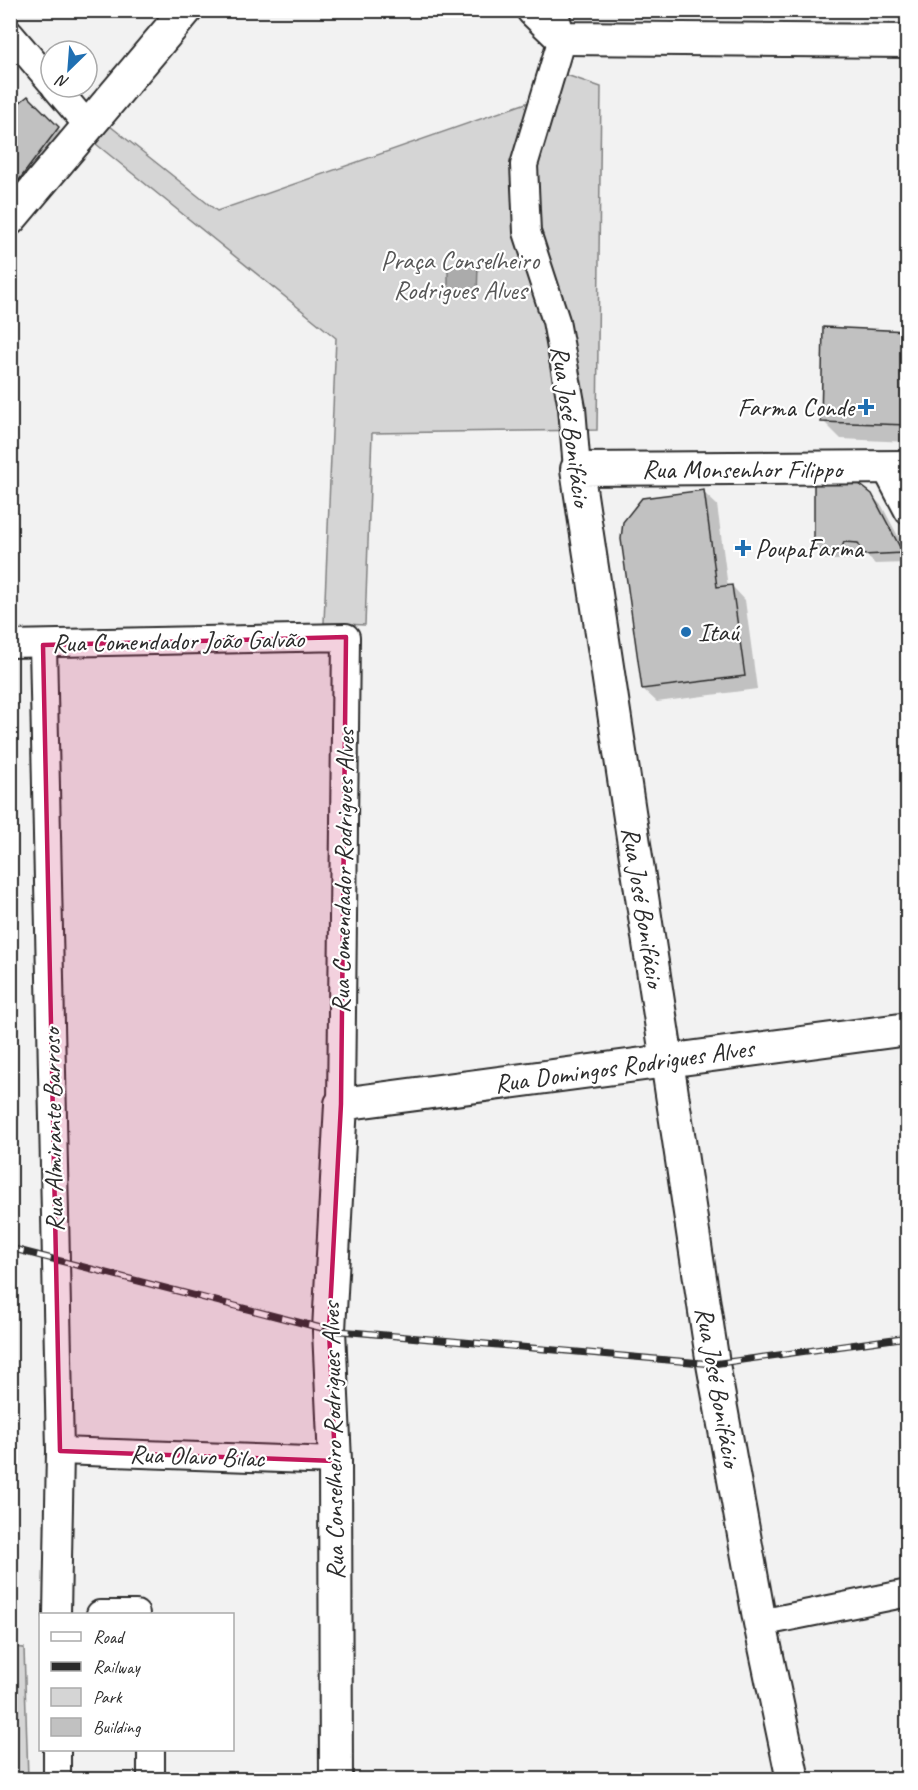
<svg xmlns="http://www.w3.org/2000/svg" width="918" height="1790" font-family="Caveat,sans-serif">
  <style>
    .green { fill: #d5d5d5; stroke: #808080; stroke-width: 1.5 }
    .water { fill: #ababab; stroke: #787878; stroke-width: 1.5 }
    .shadow { fill: #0003 }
    .building { fill: #c1c1c1; stroke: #2b2b2b; stroke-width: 1.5 }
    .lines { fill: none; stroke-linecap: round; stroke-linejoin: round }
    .minor-casing { stroke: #2b2b2b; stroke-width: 30 }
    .tertiary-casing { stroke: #2b2b2b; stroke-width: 36 }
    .minor { stroke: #fff; stroke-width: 26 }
    .tertiary { stroke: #fff; stroke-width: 32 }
    .rail-casing { stroke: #2b2b2b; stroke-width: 7 }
    .rail { stroke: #fff; stroke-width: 4.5; stroke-dasharray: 14; stroke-linecap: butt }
    .marked { fill: #c2185b; fill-opacity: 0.2; stroke: #c2185b; stroke-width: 4.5; stroke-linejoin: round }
    .poi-dot { fill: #1f6fb2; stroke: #fff; stroke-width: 2 }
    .labels { text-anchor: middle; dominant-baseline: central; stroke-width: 4.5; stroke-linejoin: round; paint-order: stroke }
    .park-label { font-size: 26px; fill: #565656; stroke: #fff }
    .poi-label { font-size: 26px; fill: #2b2b2b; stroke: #fff; text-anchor: start }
    .street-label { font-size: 26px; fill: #2b2b2b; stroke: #fff }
  </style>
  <rect width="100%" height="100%" fill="#f2f2f2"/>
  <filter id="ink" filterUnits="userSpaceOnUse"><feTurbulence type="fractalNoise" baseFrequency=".0167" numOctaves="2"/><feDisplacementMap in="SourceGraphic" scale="12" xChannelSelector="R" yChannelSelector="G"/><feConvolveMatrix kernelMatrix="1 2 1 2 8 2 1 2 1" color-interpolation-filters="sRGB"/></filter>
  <g filter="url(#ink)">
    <g class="green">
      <path d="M552 70 601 87 597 430 372 433 365 625 324 623 336 338 96 144 110 126 217 211 535 100Z"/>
      <path d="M11 1647 24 1648 28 1779H11Z"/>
    </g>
    <path class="water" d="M448 265H478L477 297 448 296Z"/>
    <g class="shadow">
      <path d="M27 98 68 139 10 216V112Z"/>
      <path d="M908 332V442L841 439 823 421Z"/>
      <path d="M703 492 717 505 728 587 732 586 745 600 757 689 657 702 643 689Z"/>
      <path d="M871 495 882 506 908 555V563L875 564 863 552H854L851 560H826L816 549Z"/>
    </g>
    <g class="building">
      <path d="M28 96 59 127 10 192V110Z"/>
      <path d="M823 327 908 331V425L821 422Z"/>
      <path d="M814 484H859L872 494 903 553 863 555 858 543 844 542 841 550H814Z"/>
      <path d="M704 490 717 587 732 585 745 676 642 689 621 539 623 522 642 498Z"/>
    </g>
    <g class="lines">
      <g class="minor-casing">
        <g id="minor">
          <path d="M557 20 562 38 524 165 527 232 556 321 572 408 577 469"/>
          <path d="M10 34 51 82"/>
          <path d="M55 87 89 127"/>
          <path d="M886 469 908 511"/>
          <path d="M10 644 346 637 341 1104"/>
          <path d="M43 645 60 1451 57 1614"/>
          <path d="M60 1451 335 1461"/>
          <path d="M100 1614H136"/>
          <path d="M760 1623 908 1593"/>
          <path d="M57 1750V1780"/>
          <path d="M151 1780V1750"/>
        </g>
      </g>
      <g class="tertiary-casing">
        <g id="tertiary">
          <path d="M533 10 562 38 908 41"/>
          <path d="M10 219 186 10"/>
          <path d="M336 1780 335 1461 329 1330 341 1104 908 1029"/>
          <path d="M793 1780 760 1623 713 1364 577 469 908 467"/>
        </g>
      </g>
      <use href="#minor" class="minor"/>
      <use href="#tertiary" class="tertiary"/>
      <g class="rail-casing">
        <path id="rail" d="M10 1248 329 1330 713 1364 908 1337"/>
      </g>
      <use href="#rail" class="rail"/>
    </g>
  </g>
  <path class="marked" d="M346 637 341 1104 329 1330 335 1461 60 1451 43 645Z"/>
  <g class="poi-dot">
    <path d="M863 398h6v6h6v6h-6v6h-6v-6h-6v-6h6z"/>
    <path d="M740 539h6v6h6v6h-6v6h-6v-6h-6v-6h6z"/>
    <circle cx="686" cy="632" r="6"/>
  </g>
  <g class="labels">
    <g class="park-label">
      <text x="460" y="260">Praça Conselheiro<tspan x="460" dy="30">Rodrigues Alves</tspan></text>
    </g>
    <g class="poi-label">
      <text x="854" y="407" text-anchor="end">Farma Conde</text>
      <text x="755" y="548">PoupaFarma</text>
      <text x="698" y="632">Itaú</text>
    </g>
    <g class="street-label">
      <text transform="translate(571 426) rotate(82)">Rua José Bonifácio</text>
      <text x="742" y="469">Rua Monsenhor Filippo</text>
      <text transform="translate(178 641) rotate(-1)">Rua Comendador João Galvão</text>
      <text transform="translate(343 871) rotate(-89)">Rua Comendador Rodrigues Alves</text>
      <text transform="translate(643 907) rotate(81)">Rua José Bonifácio</text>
      <text transform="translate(624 1066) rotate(-8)">Rua Domingos Rodrigues Alves</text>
      <text transform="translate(53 1130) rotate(-91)">Rua Almirante Barroso</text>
      <text transform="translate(718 1387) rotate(80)">Rua José Bonifácio</text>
      <text transform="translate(333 1441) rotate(-91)">Rua Conselheiro Rodrigues Alves</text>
      <text transform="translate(197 1456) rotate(2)">Rua Olavo Bilac</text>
    </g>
  </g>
  <rect width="918" height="1790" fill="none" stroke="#fff" stroke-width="36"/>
  <rect x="18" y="18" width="882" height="1754" fill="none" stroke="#2b2b2b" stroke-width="2" filter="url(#ink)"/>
  <rect x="39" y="1613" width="195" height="138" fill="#ffffff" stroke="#aaaaaa" stroke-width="1.5"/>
  <rect x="51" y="1632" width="30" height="9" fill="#ffffff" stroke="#aaaaaa" stroke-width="1.5"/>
  <text x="93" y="1643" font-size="18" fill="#2b2b2b">Road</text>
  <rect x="51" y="1662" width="30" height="9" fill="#2b2b2b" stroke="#aaaaaa" stroke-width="1.5"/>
  <text x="93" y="1673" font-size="18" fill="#2b2b2b">Railway</text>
  <rect x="51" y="1688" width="30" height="18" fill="#d5d5d5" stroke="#aaaaaa" stroke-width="1.5"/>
  <text x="93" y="1703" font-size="18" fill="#2b2b2b">Park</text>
  <rect x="51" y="1718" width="30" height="18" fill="#c1c1c1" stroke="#aaaaaa" stroke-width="1.5"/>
  <text x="93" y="1733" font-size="18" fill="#2b2b2b">Building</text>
  <g transform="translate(69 69) rotate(205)"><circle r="28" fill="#ffffff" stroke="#aaaaaa" stroke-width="1.5"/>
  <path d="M0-4.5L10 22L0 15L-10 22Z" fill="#1f6fb2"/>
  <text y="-9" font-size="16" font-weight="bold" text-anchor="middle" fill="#2b2b2b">N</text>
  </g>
</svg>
